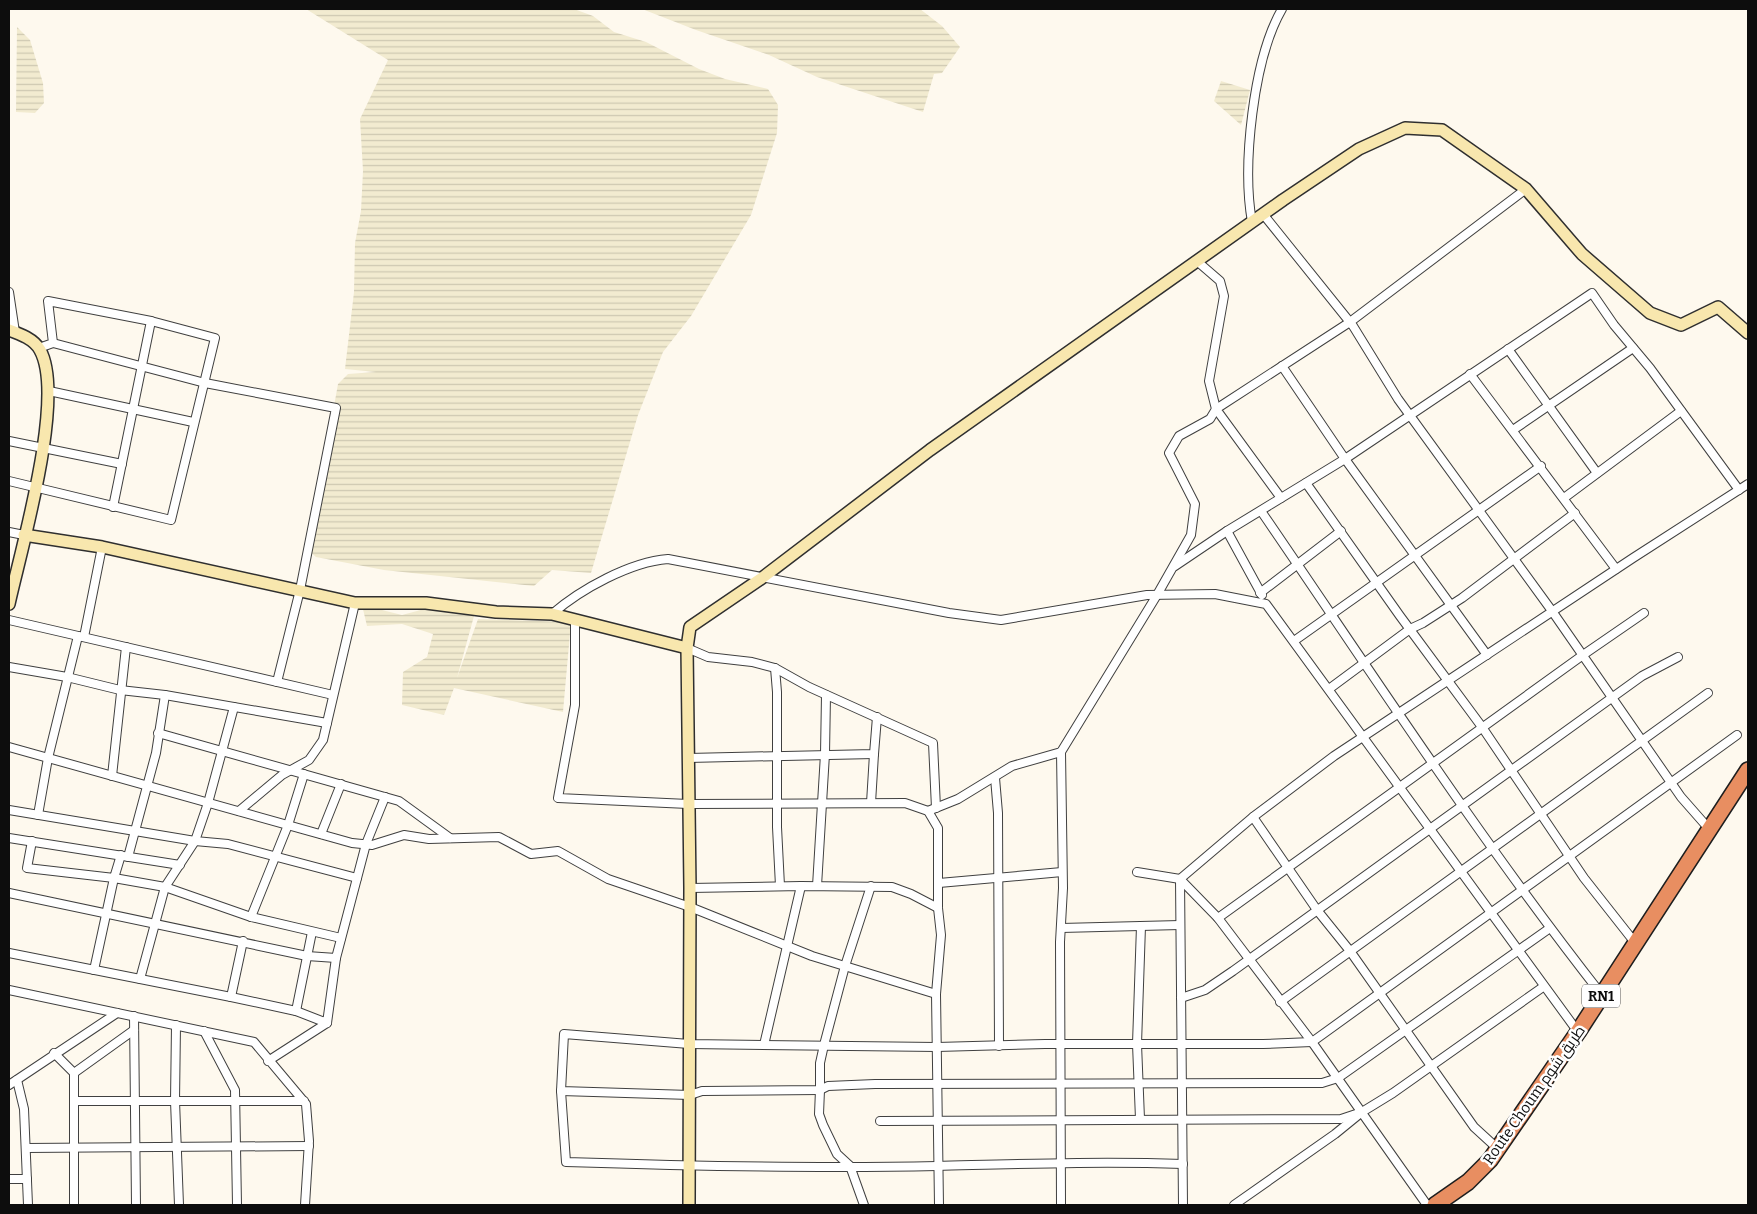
<svg xmlns="http://www.w3.org/2000/svg" width="1757" height="1214" font-family="Bitter,Cairo,serif">
  <style>
    .farmland { fill: url(#farmland-rules) }
    .lines { fill: none; stroke-linecap: round; stroke-linejoin: round }
    .street-casing { stroke: #404040; stroke-width: 10 }
    .secondary-casing { stroke: #2f2f2f; stroke-width: 14 }
    .highway-casing { stroke: #1e1e1e; stroke-width: 18 }
    .street { stroke: #fff; stroke-width: 8 }
    .secondary { stroke: #f8e7ae; stroke-width: 11 }
    .highway { stroke: #e88e61; stroke-width: 15 }
    .labels { text-anchor: middle; dominant-baseline: central; stroke-width: 5; stroke-linejoin: round; paint-order: stroke }
    .shield { fill: #fff; stroke: #565656; stroke-width: 1 }
    .shield-label { font-size: 14px; font-weight: bold; fill: #0d0d0d }
    .street-label { font-size: 15px; fill: #0d0d0d; stroke: #fff }
  </style>
  <defs>
    <pattern id="farmland-rules" width="6" height="5" patternUnits="userSpaceOnUse" patternTransform="scale(1.25)"><rect width="6" height="5" fill="#f2ebd0"/><path d="M0 2.5h6" fill="none" stroke="#cec8b1"/></pattern>
  </defs>
  <rect width="100%" height="100%" fill="#fef9ee"/>
  <g class="farmland">
    <path d="M306 9H574L593 16 614 32 646 42 699 69 725 79 768 89 778 105 777 133 751 215 691 316 663 352 638 415 591 573 552 570 534 586 384 570 316 557 308 550 338 384 348 374 376 372 345 369 354 292 355 243 361 211 363 171 360 119 388 60Z"/>
    <path d="M642 9H920L942 26 960 47 942 73 934 74 923 112 817 77 769 55 696 30Z"/>
    <path d="M17 27 30 40 43 83 44 103 35 113 16 112Z"/>
    <path d="M1221 81 1250 90 1241 125 1214 101Z"/>
    <path d="M362 605 402 615 432 607 474 616 457 678 478 619 571 622 563 712 454 688 444 715 402 705 403 672 427 657 433 634 402 624 367 626Z"/>
  </g>
  <g class="lines">
    <g class="street-casing">
      <g id="street">
        <path d="M1263 214 1353 326 1398 399 1552 611 1681 797 1710 830"/>
        <path d="M1252 222C1242 166 1253 59 1282 9"/>
        <path d="M9 292 15 332"/>
        <path d="M53 343 205 383 336 408 300 590 277 682"/>
        <path d="M1508 349 1597 473"/>
        <path d="M1282 366 1345 459 1592 293 1614 325 1650 368 1739 490"/>
        <path d="M1470 374 1616 569"/>
        <path d="M49 391 193 422"/>
        <path d="M1513 430 1633 348"/>
        <path d="M9 441 122 464"/>
        <path d="M9 481 171 520 215 338 151 321 48 301 53 343 39 348"/>
        <path d="M1306 483 1400 616 1482 727 1584 878 1636 944"/>
        <path d="M1281 498 1216 409 1350 322 1526 189"/>
        <path d="M1564 498 1681 411"/>
        <path d="M113 507 151 321"/>
        <path d="M1261 511C1372 673 1480 840 1602 995"/>
        <path d="M1227 531 1262 595"/>
        <path d="M9 532 24 535"/>
        <path d="M1175 566 1227 531 1345 459 1487 655"/>
        <path d="M1260 593 1341 531"/>
        <path d="M552 614C581 589 630 562 668 559L949 613 1001 620 1147 595 1215 594 1266 604 1578 1032"/>
        <path d="M9 620 333 695"/>
        <path d="M575 620V705L558 798 688 804 905 803 928 811 938 828V908L941 935 936 994 939 1205"/>
        <path d="M84 637 102 547"/>
        <path d="M1294 641 1541 466"/>
        <path d="M687 648 708 657 752 662 775 668 809 687 933 743 936 808"/>
        <path d="M9 667 67 677 120 690 165 695 327 723"/>
        <path d="M775 668 777 692V827L780 886"/>
        <path d="M1329 689 1410 629 1423 623 1462 598 1575 513"/>
        <path d="M158 733 399 801 450 838"/>
        <path d="M9 747 352 843 372 845 404 835 429 839 499 837 531 854 558 851 608 879 690 907 812 956 936 994"/>
        <path d="M688 758 874 754 877 717"/>
        <path d="M112 776 126 647"/>
        <path d="M995 778 998 813 999 1046"/>
        <path d="M871 803 874 754"/>
        <path d="M9 810 195 841 228 844 357 878"/>
        <path d="M239 811 282 775 309 760 323 740 355 603"/>
        <path d="M928 811 958 799 1012 766 1061 752 1157 595 1191 535 1195 504 1169 453 1179 436 1210 419 1216 409 1209 381 1224 296 1220 281 1198 262"/>
        <path d="M38 815 48 758 78 636"/>
        <path d="M1253 817 1317 910 1350 951 1474 1127 1498 1149"/>
        <path d="M321 834 341 784"/>
        <path d="M9 838 180 865"/>
        <path d="M32 841 27 868 114 878 121 855"/>
        <path d="M128 857 156 753 165 695"/>
        <path d="M1137 872 1180 879 1218 918 1312 1042 1427 1205"/>
        <path d="M939 883 1062 872"/>
        <path d="M817 886 825 754 826 695"/>
        <path d="M690 888 801 886 892 887 911 894 938 908"/>
        <path d="M9 893 307 956 336 958 366 844 385 797"/>
        <path d="M251 917 288 825 304 774"/>
        <path d="M1218 918 1583 655 1644 613"/>
        <path d="M1061 928 1180 925"/>
        <path d="M1550 928 1338 1078 1322 1083 875 1084 828 1086 820 1090 702 1091 690 1095 561 1091 564 1034 689 1044 937 1047 1045 1044H1263L1312 1042 1737 735"/>
        <path d="M9 953 231 997 296 1011 327 1023 336 958"/>
        <path d="M94 970 114 878 165 887 251 917 341 938"/>
        <path d="M140 979 165 887 195 841 208 803 234 707"/>
        <path d="M9 990 254 1042 306 1104 309 1141 305 1205"/>
        <path d="M231 997 243 941"/>
        <path d="M1181 998 1205 990 1233 971 1642 676 1678 657"/>
        <path d="M1280 1002 1708 693"/>
        <path d="M296 1011 312 932"/>
        <path d="M134 1016 136 1205"/>
        <path d="M176 1025 175 1101 179 1205"/>
        <path d="M204 1031 235 1090 237 1205"/>
        <path d="M764 1045 801 886"/>
        <path d="M54 1053 74 1073V1205"/>
        <path d="M268 1061 327 1023"/>
        <path d="M74 1073 134 1030"/>
        <path d="M17 1080 24 1109 28 1205"/>
        <path d="M9 1085 117 1013"/>
        <path d="M561 1091 566 1162C689 1166 813 1169 937 1166 1019 1164 1101 1161 1183 1164"/>
        <path d="M74 1101H304"/>
        <path d="M1140 1119 1137 1044 1141 926"/>
        <path d="M880 1121 1341 1119 1362 1112"/>
        <path d="M26 1148 309 1146"/>
        <path d="M9 1179H27"/>
        <path d="M864 1205 850 1166 837 1154 823 1125 819 1114 820 1090V1063L824 1045 845 966 871 886"/>
        <path d="M1061 1205 1060 942 1063 888 1061 752"/>
        <path d="M1183 1205 1180 879 1253 817 1334 756 1633 558 1748 484"/>
        <path d="M1234 1205 1335 1134 1362 1112 1393 1093 1543 987"/>
      </g>
    </g>
    <g class="secondary-casing">
      <g id="secondary">
        <path d="M9 330C20 334 34 339 40 350 66 397 21 549 9 604"/>
        <path d="M24 535 102 547 355 603H426L496 612 552 614 687 648"/>
        <path d="M689 1205 690 888 687 648 690 627 762 578 930 450 1283 200 1359 149 1405 128 1442 130 1526 189 1582 254 1650 313 1681 325 1718 307 1748 333"/>
      </g>
    </g>
    <g class="highway-casing">
      <path id="highway" d="M1435 1205 1468 1182 1490 1160 1578 1032 1748 770"/>
    </g>
    <use href="#street" class="street"/>
    <use href="#secondary" class="secondary"/>
    <use href="#highway" class="highway"/>
  </g>
  <g class="labels">
    <rect class="shield" x="1582" y="984.5" width="38" height="23" rx="4"/>
    <g class="shield-label">
      <text x="1601" y="996">RN1</text>
    </g>
    <g class="street-label">
      <text transform="translate(1534 1095) rotate(-55)">Route Choum طريق شوم</text>
    </g>
  </g>
  <rect width="1757" height="1214" fill="none" stroke="#0d0d0d" stroke-width="20"/>
</svg>
